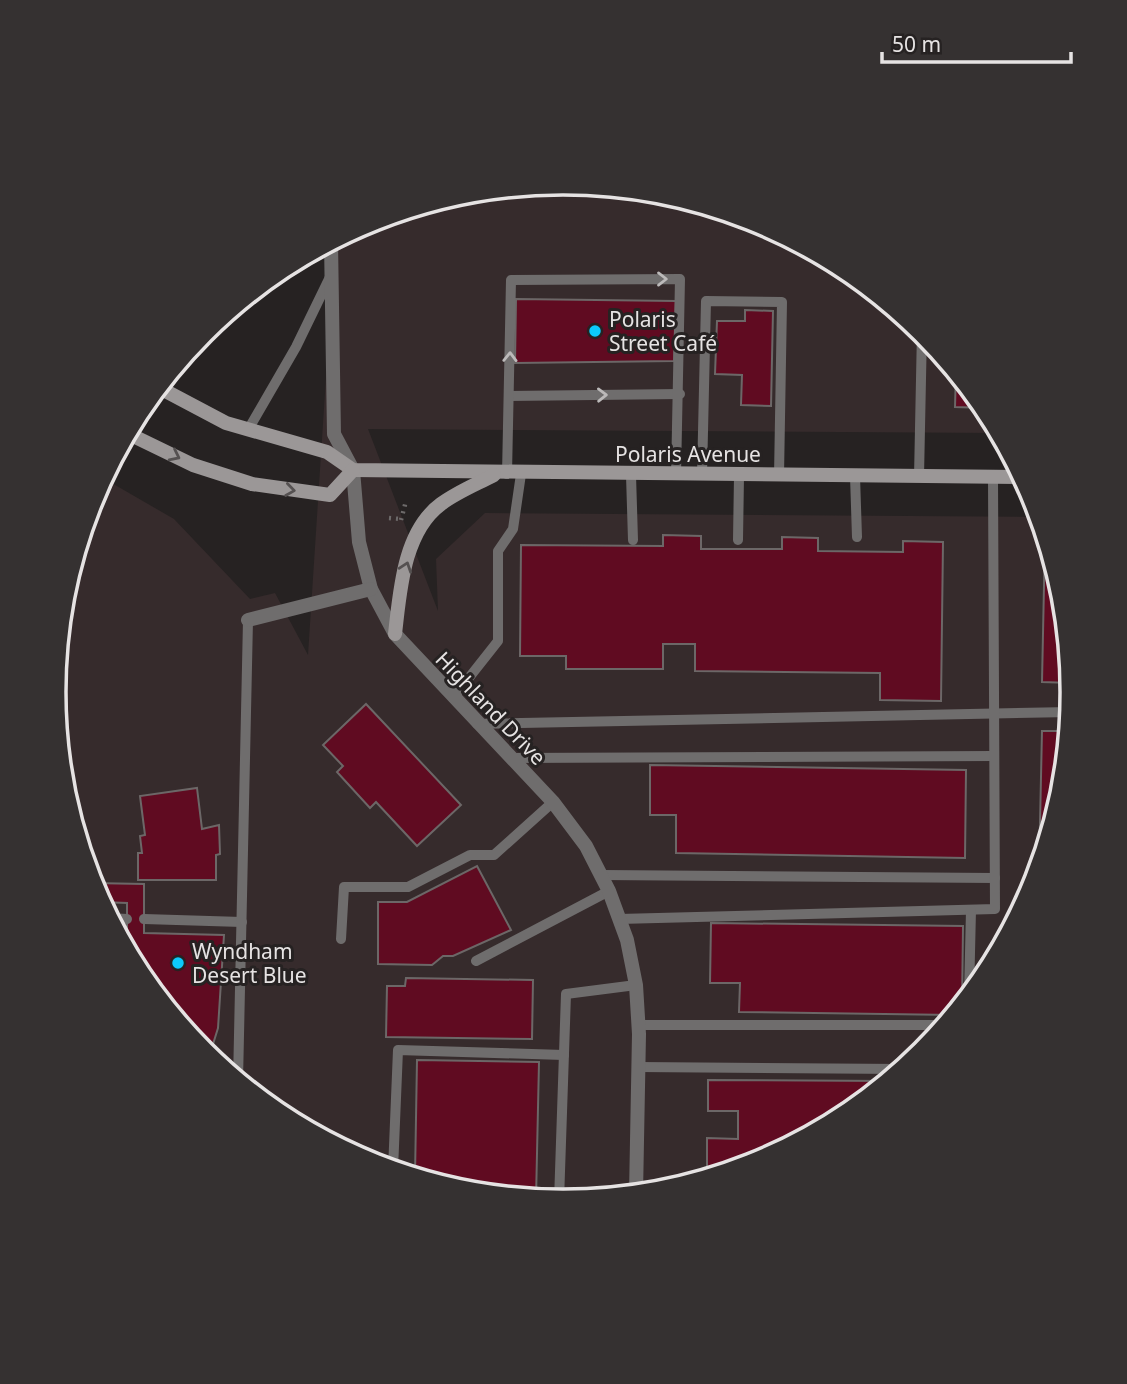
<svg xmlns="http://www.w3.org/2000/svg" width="1127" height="1384" font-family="'Noto Sans',sans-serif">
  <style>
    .built { fill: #362b2c }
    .building { fill: #600b21; stroke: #6c6767; stroke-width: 2 }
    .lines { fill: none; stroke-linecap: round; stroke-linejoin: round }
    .path { stroke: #6d6a6a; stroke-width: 4.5; stroke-dasharray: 2 5; stroke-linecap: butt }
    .lane { stroke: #6f6d6d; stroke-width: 10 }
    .street { stroke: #6f6d6d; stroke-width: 14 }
    .secondary { stroke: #9b9797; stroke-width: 14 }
    .oneway { stroke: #bcbaba }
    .oneway2 { stroke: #555151 }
    .poi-dot { fill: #0ccafa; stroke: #262222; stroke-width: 2.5 }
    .labels { text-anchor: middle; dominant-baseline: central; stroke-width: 6; stroke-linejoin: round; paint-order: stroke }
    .poi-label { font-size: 21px; fill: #e6e3e3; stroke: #262222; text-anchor: start }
    .street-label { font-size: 21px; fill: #e6e3e3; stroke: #262222 }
    .rim { fill: none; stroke: #e6e3e3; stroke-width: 3.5 }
  </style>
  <rect width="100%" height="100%" fill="#262222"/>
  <path class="built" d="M564 183 663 193 759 222 847 269 924 332 987 409 1000 433 368 429 438 611 436 559 485 513 1040 517 1063 593 1073 692 1063 792 1034 887 987 975 923 1052 846 1116 758 1163 662 1192 563 1201 464 1191 368 1162 280 1115 203 1052 140 975 93 887 64 791 54 692 64 592 93 497 103 478 174 519 250 599 275 593 308 655 335 239 369 221 465 192Z"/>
  <g class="building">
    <path d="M516 299 676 301 674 361 515 363Z"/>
    <path d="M745 310 773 311 771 406 741 405 742 375 715 374 717 321H745Z"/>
    <path d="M956 371 986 408 955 407Z"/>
    <path d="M663 535 701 536V549H782V537L818 538V551L903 552V541L943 542 941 701 880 700V673L695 671V644H663V669H566V656H520L521 545 663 546Z"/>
    <path d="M1045 537 1063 593 1072 683 1042 682Z"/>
    <path d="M366 704 461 805 417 846 376 802 370 808 337 772 343 766 323 745Z"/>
    <path d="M1042 731H1069L1063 792 1039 869Z"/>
    <path d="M650 765 966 770 965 858 676 853V815H650Z"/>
    <path d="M197 788 202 829 219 825 220 854 216 855V880H138V853H142L140 836 145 835 140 796Z"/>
    <path d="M477 866 511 930 453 956H443L432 965 378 964V902H407Z"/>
    <path d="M92 883 144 884V933L224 935 218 1028 209 1057 140 975 127 951V903L101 902Z"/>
    <path d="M711 923 963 926 962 1006 954 1015 739 1012 740 983H710Z"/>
    <path d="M406 978 533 980 532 1039 386 1037 387 986H405Z"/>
    <path d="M417 1060 539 1062 536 1199 464 1191 415 1176Z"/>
    <path d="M708 1080 888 1081 846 1116 758 1163 735 1169H707V1138L738 1139V1111H708Z"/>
  </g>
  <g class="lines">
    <g class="path">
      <path d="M389 518 400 519"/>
      <path d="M401 520 406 501"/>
    </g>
    <g class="lane">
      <path d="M509 396 680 394"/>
      <path d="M248 430 296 347 330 277"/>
      <path d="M507 474 511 280 680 279 676 475"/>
      <path d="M631 475 633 540"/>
      <path d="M702 475 706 301 782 302 779 476"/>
      <path d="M855 476 857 537"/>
      <path d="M919 477 922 330"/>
      <path d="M738 540 739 476"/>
      <path d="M453 698 498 641V551L513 529 521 474"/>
      <path d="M477 724 1071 712"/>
      <path d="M510 758 994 756"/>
      <path d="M601 875 995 878"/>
      <path d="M109 918 127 919"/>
      <path d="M144 919 242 922"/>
      <path d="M619 919 995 909 993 477"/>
      <path d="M341 939 344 887H408L470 855H494L553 802"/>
      <path d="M476 961 609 891"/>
      <path d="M969 996 971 910"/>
      <path d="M638 1025H946"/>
      <path d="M638 1067 903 1069"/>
      <path d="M238 1081 248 620"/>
      <path d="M393 1170 398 1050 564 1055"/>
      <path d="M636 1190 670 1189"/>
      <path d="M559 1201 566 994 636 985"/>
    </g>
    <g class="street">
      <path d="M331 242 334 434 353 470 359 542 371 589 395 634 553 802 586 846 609 891 627 940 636 985 639 1034 636 1194"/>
      <path d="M248 620 371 589"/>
    </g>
    <g class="secondary">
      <path d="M158 387 226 423 327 452 353 470 1023 477"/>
      <path d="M127 433 193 465 252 484 330 495 353 470"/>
      <path d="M395 634C400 592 403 532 441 504 457 492 477 484 494 475"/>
    </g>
  </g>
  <defs><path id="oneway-chevron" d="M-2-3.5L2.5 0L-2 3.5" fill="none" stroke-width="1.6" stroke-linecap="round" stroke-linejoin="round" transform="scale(1.75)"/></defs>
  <g class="oneway">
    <use href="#oneway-chevron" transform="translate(662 279)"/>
    <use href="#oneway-chevron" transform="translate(510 357) rotate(-89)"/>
    <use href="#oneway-chevron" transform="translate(602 395) rotate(-1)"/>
  </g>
  <g class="oneway2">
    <use href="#oneway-chevron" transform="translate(175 456) rotate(26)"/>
    <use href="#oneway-chevron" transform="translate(290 490) rotate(8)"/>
    <use href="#oneway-chevron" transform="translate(406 567) rotate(-71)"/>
  </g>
  <g class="poi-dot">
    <circle cx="595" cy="331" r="7"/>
    <circle cx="178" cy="963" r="7"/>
  </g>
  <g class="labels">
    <g class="poi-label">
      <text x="609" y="319">Polaris<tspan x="609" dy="24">Street Café</tspan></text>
      <text x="192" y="951">Wyndham<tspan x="192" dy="24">Desert Blue</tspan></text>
    </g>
    <g class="street-label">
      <text x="688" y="454">Polaris Avenue</text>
      <text transform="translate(491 708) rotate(46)">Highland Drive</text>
    </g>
  </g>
  <path d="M0 0H1127V1384H0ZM66 692a497 497 0 1 1 994 0a497 497 0 1 1-994 0Z" fill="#353131" fill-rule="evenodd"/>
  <path class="rim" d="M66 692a497 497 0 1 1 994 0a497 497 0 1 1-994 0Z"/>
  <path d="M882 52v10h189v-10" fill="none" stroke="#e6e3e3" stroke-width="3.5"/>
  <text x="892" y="52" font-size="21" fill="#e6e3e3" stroke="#262222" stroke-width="5" paint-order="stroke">50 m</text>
</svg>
